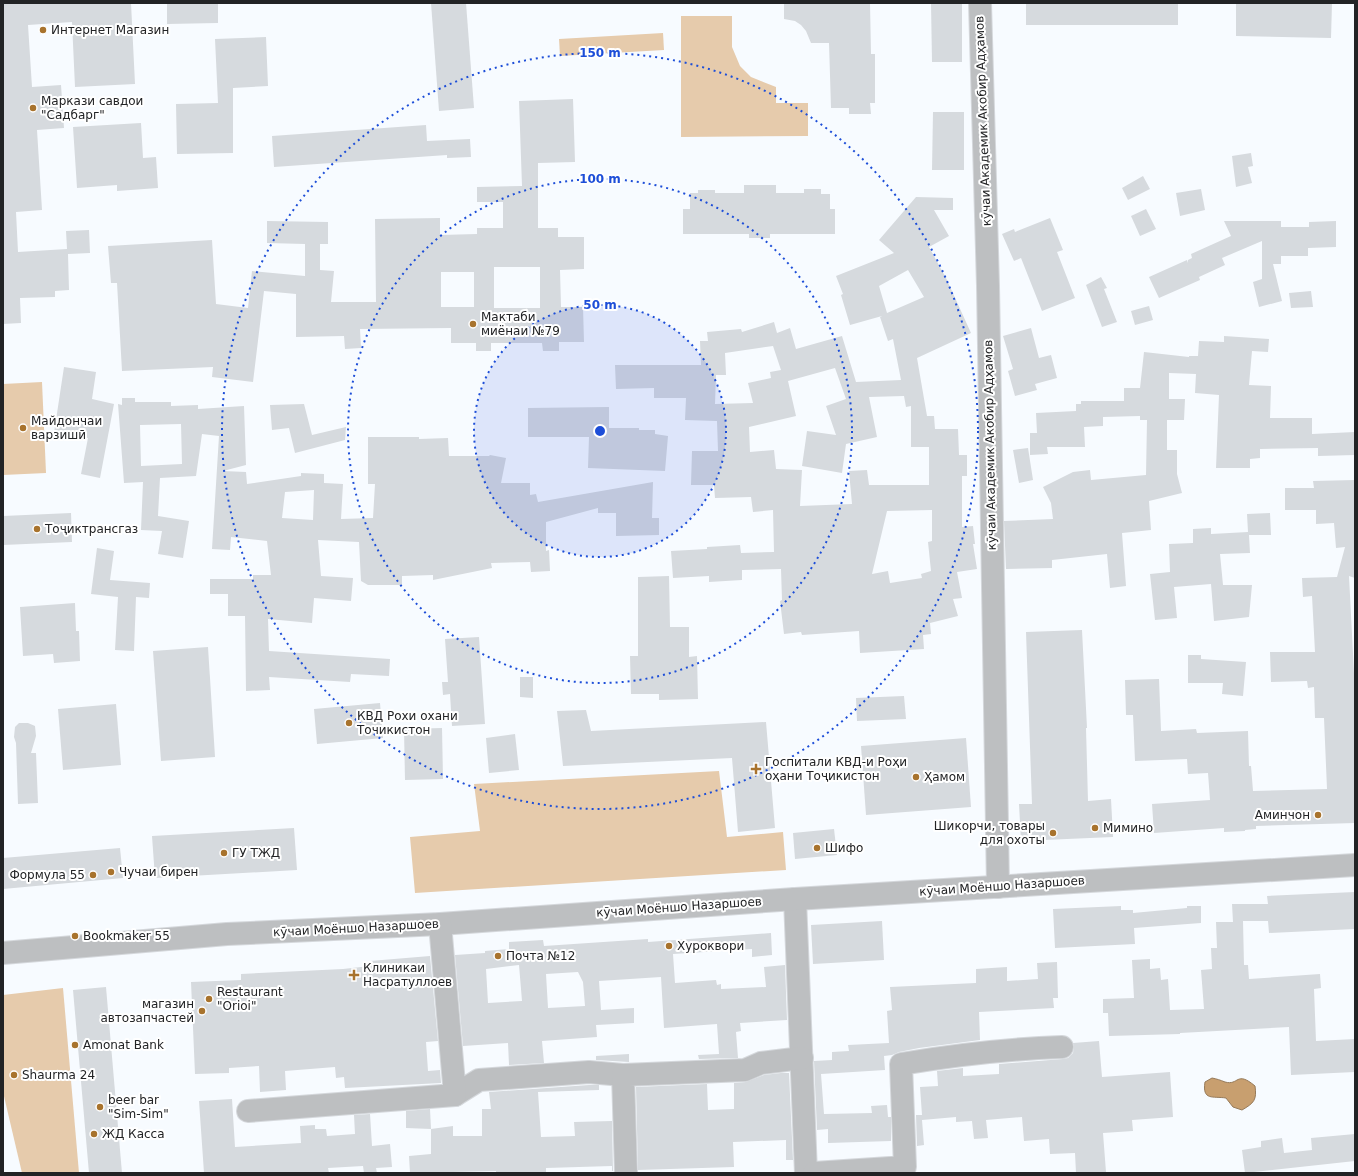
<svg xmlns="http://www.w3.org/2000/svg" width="1358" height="1176" font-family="'DejaVu Sans',sans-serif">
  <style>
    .green { fill: #e6cbac }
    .water { fill: #c89f6f; stroke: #967a59 }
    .building { fill: #d6dade; fill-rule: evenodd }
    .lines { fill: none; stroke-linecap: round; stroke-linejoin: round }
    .minor-casing { stroke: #d5d8dc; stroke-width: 24 }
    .minor { stroke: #bdbfc1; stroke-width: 22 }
    .ring { fill: none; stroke: #1d4ed8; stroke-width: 2; stroke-dasharray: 2 4 }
    .poi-dot { fill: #a8732d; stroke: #fff; stroke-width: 1.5 }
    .labels { text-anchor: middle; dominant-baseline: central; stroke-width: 4; stroke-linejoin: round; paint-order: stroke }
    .poi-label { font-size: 12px; fill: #222325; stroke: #fff; text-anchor: start }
    .street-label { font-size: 12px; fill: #222325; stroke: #fff }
    .centre { fill: #1d4ed8; stroke: #fff; stroke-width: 2 }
    .ring-label { font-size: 12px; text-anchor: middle; font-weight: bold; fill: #1d4ed8; stroke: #fff; stroke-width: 4; stroke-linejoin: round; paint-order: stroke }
  </style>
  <rect width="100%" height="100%" fill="#f7fbff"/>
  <g class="green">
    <path d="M681 16H732V47L740 66 751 77 776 87V103H808V136L681 137Z"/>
    <path d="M663 33 664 50 560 56 559 39Z"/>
    <path d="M42 382 46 473 3 475V384Z"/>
    <path d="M719 771 727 837 783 832 786 870 415 893 410 837 480 831 474 784Z"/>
    <path d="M63 988 79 1173H22L3 1092V995Z"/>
  </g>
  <path class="water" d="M1212 1078C1217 1079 1220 1080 1225 1082 1239 1086 1236 1070 1255 1086 1257 1100 1254 1103 1242 1110L1233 1107 1226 1098C1213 1096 1202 1101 1205 1082Z"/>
  <g class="building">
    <path d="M3 3H131L135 84 75 87 72 22 28 25 32 87 61 85 64 128 37 130 42 210 16 212 18 252 67 249 66 231 89 230 90 253 68 254 69 290 55 291V297L20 298 21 323 3 324Z"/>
    <path d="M167 3H218V23L167 24Z"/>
    <path d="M431 3H466L474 108 439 111Z"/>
    <path d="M784 3H870L871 54H875V103H870L871 114H849V108H831L829 43H811L806 31 801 25 795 21 784 19Z"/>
    <path d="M931 3H962V62H932Z"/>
    <rect x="1026" y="3" width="152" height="22"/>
    <path d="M1236 3H1332L1331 38 1236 36Z"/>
    <path d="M266 37 268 86 233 88V153L177 154 176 104 218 103 215 39Z"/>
    <path d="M573 99 575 162 538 163V228H558V237H584V269L560 270 561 307H583L584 342H559V351H543L542 343H491V351H476V343H451V328L360 329 361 348 345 349 344 336 296 337V294L264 291 253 382 212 377 213 367 122 371 117 283H111L108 246 212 240 216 304 248 308 252 271 305 276V244L267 243V221L328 222V244H320V270L334 271 331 302H376L375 219 440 218V235L477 234V228H503V202H477V187L522 186 519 101ZM494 267H540V308H494ZM441 272H474V307H441Z"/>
    <path d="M933 112H964V170H932Z"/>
    <path d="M141 123 143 158 156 157 158 188 117 191V185L77 188 73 127Z"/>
    <path d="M426 125 427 141 470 139 471 157 447 158V155L274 167 272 136Z"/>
    <path d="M1251 153 1253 166 1248 167 1252 183 1236 187 1232 156Z"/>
    <path d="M1143 176 1150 189 1128 200 1122 188Z"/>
    <path d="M744 185H776V193H804V189H821V194H830V209H835V234H770V238H749V234H683V209H690V193H698V190H715V193H744Z"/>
    <path d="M1201 189 1205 210 1180 216 1176 193Z"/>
    <path d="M916 197 953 198V210H934L949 236 929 247 946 278 971 333 917 358 927 416H934L935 429H958L959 455H967V476H962V527L973 526 975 544H973L977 569 957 572 962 598 953 599 958 616 930 623 931 634 923 635 924 649 860 653 859 631 802 635 801 632 784 634 780 601 782 600 781 569 742 570V580L709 582V576L673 578 671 551 707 549V547L740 545 741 553 774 552 773 510 753 512 751 497 715 498 714 485H691L692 451H718L717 421 685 420 686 398H654V388L616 389 615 365H701L700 341H708L707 332 741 329 742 332 774 322 777 333 790 328 796 349 842 336 856 382 901 380 893 339 888 341 880 317 882 316 850 325 841 295 843 294 836 276 894 253 879 240ZM908 270 924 297 887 313 879 286ZM773 346 781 370 770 372 771 378 748 383 753 403 715 404 716 375H726L725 353ZM835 368 846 399 826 406 836 435 807 431 802 466 842 473 846 444 877 437 869 397 904 396 906 407 911 406V447H929V485H869L867 470 849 471 852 504 800 506 802 470 776 469 774 450 750 452 749 427 796 416 788 381ZM932 510V541L928 542 931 571 921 574 922 578 890 583 888 571 872 574 887 511Z"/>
    <path d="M1146 209 1156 229 1140 236 1131 216Z"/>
    <path d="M1050 218 1063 250 1057 252 1075 298 1042 311 1021 258 1014 261 1002 234 1014 229 1015 232Z"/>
    <path d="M1224 221H1281V227H1309V222L1336 221V247L1308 248V256H1281V264H1273L1282 301 1259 307 1253 282 1262 279V241L1222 258 1225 265 1199 277 1200 280 1159 298 1149 277 1187 260 1188 263V260L1192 258 1191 254 1231 236Z"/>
    <path d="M1101 277 1107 288 1104 289 1117 322 1102 327 1086 285Z"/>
    <path d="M1311 291 1313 307 1291 308 1289 293Z"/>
    <path d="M1149 306 1153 320 1135 325 1131 311Z"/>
    <path d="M1031 328 1039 358 1051 355 1057 378 1035 384 1037 390 1015 396 1008 371 1013 369 1003 336Z"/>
    <path d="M1224 336 1269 339 1268 352 1252 351 1249 385 1271 386 1270 418H1312V434L1355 432V455L1318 456V448L1260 449V458L1250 459V468H1216L1219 395 1195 393 1196 374 1169 373V399H1185L1184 420H1167V450H1177V474L1182 493 1149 501 1151 530 1122 533 1126 586 1110 588 1107 554 1052 560V568L1006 569 1004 521 1053 519 1051 503 1043 487 1073 472 1090 470 1091 480 1146 475 1147 420H1140V416L1103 417V426L1084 427 1085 447H1047L1048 454 1030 455V433H1037L1036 413 1076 411V404H1081V401H1124V388H1140L1144 352 1189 357V356H1198L1199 341 1224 342Z"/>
    <path d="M64 367 96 372 92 399 114 404 100 478 81 474 88 438 54 433Z"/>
    <path d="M122 398H135V402H171V406L198 405V409L244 406 246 465 223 471 246 472 247 484 301 476V473L324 474V483L343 484 341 519 373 518 375 484H368V437H419V439L448 438 449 456H489L490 455 506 458 501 483H530V495L536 494 538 502 653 482 652 518H659V535L616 536V513H598V508L546 522V551L549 550 550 571 531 572 530 562 491 563 492 568 433 580V575L402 576V585H368L361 581 359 542 318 540 321 576 353 578 351 601 314 598 312 623 268 619 269 651 390 659 389 676 351 674 350 682 269 677 270 690 246 691 245 616H228V594H210V579H253V575H271L267 541 231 537 230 550 212 549 219 436 202 434 196 476 160 478 158 516 189 521 183 558 158 554 162 531 141 530 143 482 124 483 118 404 122 405ZM181 424 182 464 141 466 140 425ZM314 490 313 520 282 518 285 492Z"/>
    <path d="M304 404 312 435 346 427 345 440 295 453 289 428 272 430 270 405Z"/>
    <path d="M609 407V428H639V430H655V434L668 436 665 471 588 468 589 437H528V408Z"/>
    <path d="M1028 448 1033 480 1019 483 1013 450Z"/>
    <path d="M1355 480V578L1349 576 1355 693V823L1256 826V829L1245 830V831L1224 832V828L1154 833 1152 804 1210 800 1208 773 1188 774 1187 759 1135 761 1133 715H1126L1125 680 1159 679 1161 731 1196 729 1197 733 1248 731 1249 766H1251L1253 791 1327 789 1324 718H1315L1314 687 1308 688 1307 681 1271 682 1270 652H1315L1312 596 1303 597 1302 578 1337 577 1345 547 1336 548 1334 523 1316 524V510H1285V488H1314L1313 481Z"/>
    <path d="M71 513 72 542 3 545V516Z"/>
    <path d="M1270 513 1271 535H1249L1250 553 1220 554 1223 585H1252L1249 617 1214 621 1211 584 1174 587 1177 618 1155 620 1150 574 1170 572 1169 544 1193 543V529L1211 528V534L1248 532 1247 514Z"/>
    <path d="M97 548 114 551 110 580 150 583 149 598 136 597 134 651 115 650 118 597 91 594Z"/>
    <path d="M669 576 670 627H689V657L697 656 698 699 659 700V694H631L630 656H638V577Z"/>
    <path d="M75 603 76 631H79L80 661 54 663 53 654 23 656 20 607Z"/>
    <path d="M1082 630 1087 728H1086L1088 801 1111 799 1113 837 1021 841 1019 804H1032L1026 632Z"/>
    <path d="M479 637 485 724 452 726 450 694 443 695 442 682H448L445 639Z"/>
    <path d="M208 647 215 757 161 761 153 651Z"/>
    <path d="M1188 655H1201V659L1246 662 1243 696 1222 694 1223 683H1188Z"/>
    <path d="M520 677H533V698L520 697Z"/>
    <path d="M904 696 906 719 857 721 856 698Z"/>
    <path d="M380 703 383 738 317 744 314 709Z"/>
    <path d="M116 704 121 765 63 770 58 709Z"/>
    <path d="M586 710 591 731 766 722 775 828 738 832 732 758 563 766 557 711Z"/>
    <path d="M19 723H28L35 726 36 736 31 753H36L38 803 18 804 16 743 14 737 15 727Z"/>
    <path d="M442 728 443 779 405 780 404 729Z"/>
    <path d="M515 734 519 770 489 773 486 738Z"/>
    <path d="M966 738 971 807 866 815 861 746Z"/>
    <path d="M294 828 297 870 155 878 152 836Z"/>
    <path d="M834 829 837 855 795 859 793 833Z"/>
    <path d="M120 848 123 878 3 889V858Z"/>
    <path d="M1355 892V929L1269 933 1268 921H1243L1244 965H1248L1249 979 1320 974 1321 988 1314 989 1316 1041 1355 1039V1072L1291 1075 1289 1027 1180 1033V1034L1109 1036 1108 1013H1103V999L1134 998 1132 960 1150 959V969L1160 968 1161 980 1168 979 1170 1010 1204 1009 1201 970 1212 969 1211 948H1217L1216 922H1233L1232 904H1268L1267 896Z"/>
    <path d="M1121 906V910H1133V913L1187 908V906H1201V923L1134 928 1135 944 1055 948 1053 909Z"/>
    <path d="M882 921 884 960 813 964 811 925Z"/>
    <path d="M771 933 772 955 752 957V949L673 954 675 983 716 980 717 985 721 984V989L766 987 764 967 785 965 787 1020 740 1023 741 1031 736 1032 738 1058 699 1059 698 1055 719 1054 717 1024 664 1028 661 977 599 981 601 1010 634 1008V1023L596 1025 597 1037 542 1041 544 1063 509 1065 508 1043 463 1046 455 955 485 953V951L509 949V942L543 940 544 946 648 939V942ZM519 965 522 1001 488 1003 486 969ZM578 972 583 982 585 1006 548 1008 546 974Z"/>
    <path d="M430 956 438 1041 426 1042 428 1071 440 1070 441 1083 345 1088 344 1077 336 1078 335 1067 285 1071 286 1090 260 1092 259 1066 229 1068V1073L195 1074 191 982 241 980V974L343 969 370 966V961Z"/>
    <path d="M1057 962 1058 998H1053L1054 1008 979 1012 980 1040 919 1048 899 1052 892 1055 884 1056 885 1070 821 1074 824 1114 872 1113 871 1106 887 1105 888 1117H891V1141L828 1143V1129L817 1130 814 1061 832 1060V1052L849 1051 848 1045 889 1043 887 1011 892 1010 890 987 976 983V969L1007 967V981L1038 979 1037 963Z"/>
    <path d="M106 987 122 1173H89L73 990Z"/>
    <path d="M1099 1041 1102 1077 1170 1072 1173 1117 1132 1120 1133 1131 1103 1133 1106 1172 1076 1173 1075 1153 1050 1154 1049 1139 1024 1141 1022 1117 986 1120 988 1138 974 1139 972 1121 956 1122V1117L922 1120 924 1145 917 1146 916 1115H922L920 1087 938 1086 937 1071 963 1068V1076L999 1074V1064L1063 1059 1068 1058 1073 1053 1074 1047 1073 1043Z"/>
    <path d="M629 1054V1062L596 1060V1056Z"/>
    <path d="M781 1073H789L793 1160H786V1140L733 1142 734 1167 638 1170 636 1087 707 1084 708 1110 734 1109V1083L746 1082 764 1075Z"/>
    <path d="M589 1085H599V1090L538 1092 541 1137 575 1136 574 1122 612 1121 613 1171H612V1166L546 1168V1173H496V1171L410 1173 409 1156 431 1154V1129L453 1126V1136H482V1109H491L489 1092Z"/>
    <path d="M232 1099 235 1147 301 1143 300 1126 315 1125V1129H326L327 1136 355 1134 354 1115 370 1114 372 1146 390 1144 392 1167 376 1168 377 1173H364L363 1166 328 1168 329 1173H204L199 1101Z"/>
    <path d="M430 1109 431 1129 406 1128V1111Z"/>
    <path d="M1355 1134V1161L1245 1173 1242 1150 1261 1147V1141L1282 1138 1284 1153 1312 1150 1311 1138Z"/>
  </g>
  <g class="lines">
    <g class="minor-casing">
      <g id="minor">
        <path d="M980 3 988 286 998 887"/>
        <path d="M795 899 806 1173"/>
        <path d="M3 953 227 934 440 924 795 899 1355 865"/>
        <path d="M455 1095 479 1080 589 1072 623 1075"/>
        <path d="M248 1111 455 1095 440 924"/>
        <path d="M626 1173 623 1075 745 1070 761 1063 802 1058"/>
        <path d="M814 1173 905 1167 901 1064C954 1055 1008 1049 1062 1047"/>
      </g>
    </g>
    <use href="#minor" class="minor"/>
  </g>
  <circle cx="600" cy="431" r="126" fill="#1d4ed8" fill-opacity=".12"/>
  <g class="ring">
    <circle cx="600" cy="431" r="126"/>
    <circle cx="600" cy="431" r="252"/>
    <circle cx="600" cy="431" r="378"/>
  </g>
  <g class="poi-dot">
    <circle cx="43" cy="30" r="4"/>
    <circle cx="33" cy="108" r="4"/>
    <circle cx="473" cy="324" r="4"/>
    <circle cx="23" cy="428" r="4"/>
    <circle cx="37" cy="529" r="4"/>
    <circle cx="349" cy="723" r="4"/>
    <path d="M754 763h4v4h4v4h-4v4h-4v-4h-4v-4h4z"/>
    <circle cx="916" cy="777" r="4"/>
    <circle cx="1318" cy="815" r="4"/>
    <circle cx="1095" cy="828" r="4"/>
    <circle cx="1053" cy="833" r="4"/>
    <circle cx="817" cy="848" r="4"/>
    <circle cx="224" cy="853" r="4"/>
    <circle cx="111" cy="872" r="4"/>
    <circle cx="93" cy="875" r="4"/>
    <circle cx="75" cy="936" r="4"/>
    <circle cx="669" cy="946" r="4"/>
    <circle cx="498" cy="956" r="4"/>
    <path d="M352 969h4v4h4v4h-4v4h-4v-4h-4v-4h4z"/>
    <circle cx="209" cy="999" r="4"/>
    <circle cx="202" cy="1011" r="4"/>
    <circle cx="75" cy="1045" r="4"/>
    <circle cx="14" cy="1075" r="4"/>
    <circle cx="100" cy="1107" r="4"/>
    <circle cx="94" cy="1134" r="4"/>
  </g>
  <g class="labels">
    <g class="poi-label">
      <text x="51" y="30">Интернет Магазин</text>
      <text x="41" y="101">Маркази савдои<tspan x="41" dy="14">"Садбарг"</tspan></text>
      <text x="481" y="317">Мактаби<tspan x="481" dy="14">миёнаи №79</tspan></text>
      <text x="31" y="421">Майдончаи<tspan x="31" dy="14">варзишӣ</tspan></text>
      <text x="45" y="529">Тоҷиктрансгаз</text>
      <text x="357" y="716">КВД Рохи охани<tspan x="357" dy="14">Точикистон</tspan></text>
      <text x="765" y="762">Госпитали КВД-и Роҳи<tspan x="765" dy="14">оҳани Тоҷикистон</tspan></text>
      <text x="924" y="777">Ҳамом</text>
      <text x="1310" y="815" text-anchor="end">Аминчон</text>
      <text x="1045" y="826" text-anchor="end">Шикорчи, товары<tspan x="1045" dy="14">для охоты</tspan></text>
      <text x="1103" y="828">Мимино</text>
      <text x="825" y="848">Шифо</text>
      <text x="232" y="853">ГУ ТЖД</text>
      <text x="119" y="872">Чучаи бирен</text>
      <text x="85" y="875" text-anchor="end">Формула 55</text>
      <text x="83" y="936">Bookmaker 55</text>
      <text x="677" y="946">Хуроквори</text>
      <text x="506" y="956">Почта №12</text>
      <text x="363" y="968">Клиникаи<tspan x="363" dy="14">Насратуллоев</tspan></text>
      <text x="217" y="992">Restaurant<tspan x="217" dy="14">"Orioi"</tspan></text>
      <text x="194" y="1004" text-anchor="end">магазин<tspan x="194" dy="14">автозапчастей</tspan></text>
      <text x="83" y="1045">Amonat Bank</text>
      <text x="22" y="1075">Shaurma 24</text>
      <text x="108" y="1100">beer bar<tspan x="108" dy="14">"Sim-Sim"</tspan></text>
      <text x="102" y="1134">ЖД Касса</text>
    </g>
    <g class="street-label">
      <text transform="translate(983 121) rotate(-92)">кӯчаи Академик Акобир Адҳамов</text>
      <text transform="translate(990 445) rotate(-91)">кӯчаи Академик Акобир Адҳамов</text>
      <text transform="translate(1002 886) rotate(-4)">кӯчаи Моёншо Назаршоев</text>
      <text transform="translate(679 907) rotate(-4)">кӯчаи Моёншо Назаршоев</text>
      <text transform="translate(356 928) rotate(-3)">кӯчаи Моёншо Назаршоев</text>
    </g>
  </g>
  <circle cx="600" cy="431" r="6" class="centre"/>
  <g class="ring-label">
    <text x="600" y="57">150 m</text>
    <text x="600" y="183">100 m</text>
    <text x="600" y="309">50 m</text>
  </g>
  <rect width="1358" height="1176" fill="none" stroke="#222325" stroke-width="8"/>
</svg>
